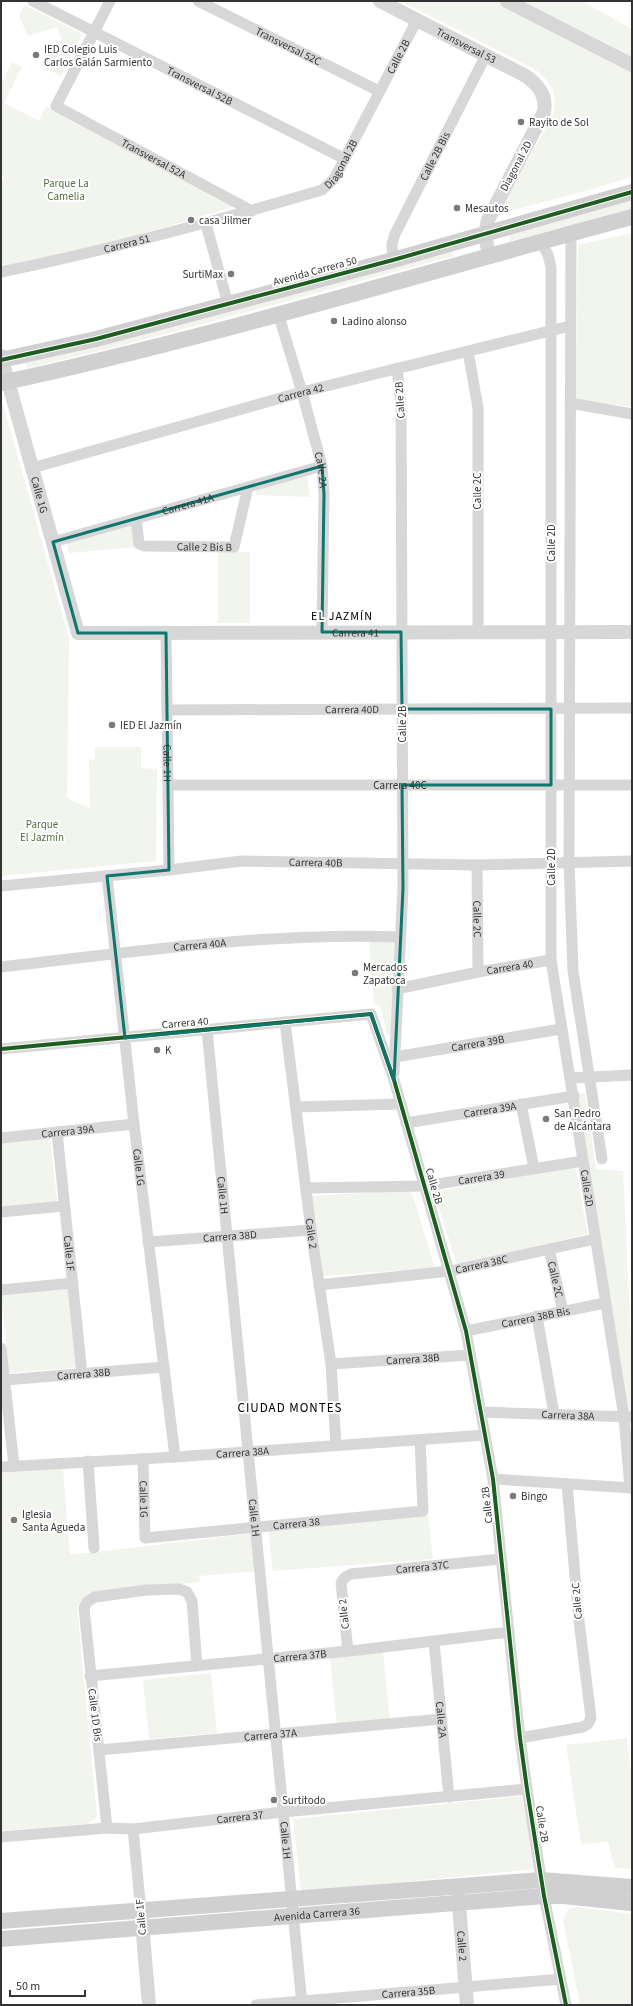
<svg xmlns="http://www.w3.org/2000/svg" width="633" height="2006" font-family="'Source Sans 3',sans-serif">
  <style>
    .green { fill: #f1f5ed }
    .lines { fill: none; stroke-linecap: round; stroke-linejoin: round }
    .minor { stroke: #d7d7d7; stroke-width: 11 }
    .tertiary { stroke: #d7d7d7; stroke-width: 14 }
    .secondary { stroke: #d0d0d0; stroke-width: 16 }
    .cycleway-casing { stroke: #fff; stroke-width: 6 }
    .cycleway { stroke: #1b5e20; stroke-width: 4 }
    .marked { fill: none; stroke: #0f766e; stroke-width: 3; stroke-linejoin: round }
    .poi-dot { fill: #7a7a7a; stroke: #fff; stroke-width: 1.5 }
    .labels { text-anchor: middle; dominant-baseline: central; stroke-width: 4; stroke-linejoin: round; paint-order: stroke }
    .street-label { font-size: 11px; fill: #333; stroke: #fff }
    .poi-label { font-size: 11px; fill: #333; stroke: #fff; text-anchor: start }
    .park-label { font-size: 11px; fill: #56703f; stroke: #fff }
    .neighbourhood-label { font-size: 12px; letter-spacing: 1px; fill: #000; stroke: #fff }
    .quarter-label { font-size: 13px; letter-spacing: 1px; fill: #000; stroke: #fff }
  </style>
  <rect width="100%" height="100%" fill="#fff"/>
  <g class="green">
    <path d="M401 1H497L632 71V177L582 192 497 214 552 117C559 96 552 83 536 70Z"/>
    <path d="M518 1H582L632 29V59Z"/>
    <path d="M24 5 82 34 61 76 41 66 52 44 62 40 57 27 28 36 19 16Z"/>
    <path d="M12 62 22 67 4 103 39 121 46 106 236 206 98 247 1 267V183L4 176 1 175V83Z"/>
    <path d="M632 200V210L511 241 509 233Z"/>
    <path d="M632 233V407L576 400 578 245Z"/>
    <path d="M452 249 453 256 124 345 27 368 25 362Z"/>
    <path d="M1 397 69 639 67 798 90 809 89 760 95 759V747H141V768L157 769 156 861 1 876Z"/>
    <path d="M307 476 310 497 256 495V489Z"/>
    <path d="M132 522 137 547 69 553 66 541Z"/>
    <rect x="218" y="552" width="32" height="71"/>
    <path d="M369 941H396L391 1033 387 1036 381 1006 374 1004Z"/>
    <path d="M585 1093 596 1169 623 1171 632 1362V1414L627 1415 578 1094Z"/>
    <path d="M50 1138 57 1201 1 1207V1143Z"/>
    <path d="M575 1166 588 1234 457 1265 434 1192Z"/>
    <path d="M411 1190 435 1268 322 1276 310 1196Z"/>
    <path d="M69 1289 77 1367 9 1373 1 1296Z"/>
    <path d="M63 1469 70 1555 248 1534 252 1535 260 1571 199 1576 200 1582 91 1594 81 1601 77 1607 97 1817 89 1823 84 1824 1 1831V1473Z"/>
    <path d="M428 1515 433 1559 273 1571 268 1530Z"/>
    <path d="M383 1652 390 1721 337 1726 330 1657Z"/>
    <path d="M211 1673 217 1733 149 1739 143 1680Z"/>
    <path d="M627 1738 632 1779V1869L615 1868 608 1842 581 1844 566 1745Z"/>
    <path d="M522 1796 536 1869 301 1892 293 1819Z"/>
    <path d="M576 1907 632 1914V2005H580L563 1919 568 1910Z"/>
  </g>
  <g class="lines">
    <g class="minor">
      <path id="s1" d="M33 1 345 159"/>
      <path id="s2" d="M110 1 56 106 252 211"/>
      <path id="s3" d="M198 1 379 91"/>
      <path d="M206 224 228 304"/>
      <path d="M571 233 569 862 573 971 602 1159"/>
      <path id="s4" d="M541 241 548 255 551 267V960L624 1417 630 1488"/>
      <path id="s5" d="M393 260 392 244 395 234 486 55"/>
      <path id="s6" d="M1 272C109 250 216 221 322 190L334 179 417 20"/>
      <path id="s7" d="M278 313 302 392 322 466 324 494 322 632"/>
      <path d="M468 351 478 408V632"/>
      <path d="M570 403 632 414"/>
      <path id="s8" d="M32 468 302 392 570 326"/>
      <path id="s9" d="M136 518 139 544 144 546 234 547 248 487"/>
      <path id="s10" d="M53 542 322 466"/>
      <path id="s11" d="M166 633 169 870"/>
      <path id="s12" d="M167 710 632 708"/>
      <path id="s13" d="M168 785H632"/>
      <path id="s14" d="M477 865 478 972"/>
      <path id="s15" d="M107 876 134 1124 175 1457"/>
      <path id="s16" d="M1 886 169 870 241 861 477 865 632 861"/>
      <path id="s17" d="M1 967C133 952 267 932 400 937"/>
      <path id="s18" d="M397 989 478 972 551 960"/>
      <path id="s19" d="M285 1022 311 1230 331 1364 336 1445"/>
      <path id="s20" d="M207 1030 302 2005"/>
      <path d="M1 1049 371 1014 394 1080 466 1331 493 1479 520 1738 527 1789 544 1896 566 2005"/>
      <path id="s21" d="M395 1057 561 1029"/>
      <path d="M394 1073 403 888 401 405 397 368"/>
      <path d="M571 1078 632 1075"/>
      <path d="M521 1104 534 1168"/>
      <path d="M296 1107 401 1104"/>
      <path id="s22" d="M406 1123 574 1096"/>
      <path id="s23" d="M57 1132 82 1374"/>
      <path id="s24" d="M1 1138 134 1124"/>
      <path id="s25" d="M306 1188 425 1186 583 1161"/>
      <path d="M1 1212 64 1206"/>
      <path id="s26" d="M148 1242 311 1230"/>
      <path id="s27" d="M549 1249 563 1311"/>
      <path id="s28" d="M319 1285 450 1271 595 1239"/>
      <path d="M1 1290 73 1283"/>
      <path d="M537 1316 554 1414"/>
      <path id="s29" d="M466 1331 605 1303"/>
      <path d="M1 1348 14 1466"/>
      <path id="s30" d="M331 1364 470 1355"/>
      <path id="s31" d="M5 1380 164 1367"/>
      <path id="s32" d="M481 1412 632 1417"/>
      <path id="s33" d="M143 1459 145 1538 423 1511 420 1440"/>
      <path d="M88 1461 94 1548"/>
      <path id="s34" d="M1 1467 175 1457 485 1435"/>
      <path d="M493 1479 632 1488"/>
      <path id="s35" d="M434 1642 449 1797"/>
      <path id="s36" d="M348 1651 341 1583 344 1578 351 1574 501 1559"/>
      <path id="s37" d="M90 1676 359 1650 509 1632"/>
      <path d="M520 1738 583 1727 588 1724 591 1718 579 1621 567 1484"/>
      <path id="s38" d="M99 1750 442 1719"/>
      <path d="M107 1828 84 1608 87 1602 95 1597 147 1590 179 1589 187 1592 192 1601 197 1666"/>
      <path d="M133 1829 141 1911"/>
      <path id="s39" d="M1 1837 107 1828 133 1829 283 1812 527 1789"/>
      <path id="s40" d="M256 2005 561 1979"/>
    </g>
    <g class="tertiary">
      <path id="s41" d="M380 1 526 76C539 86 547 96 544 112L488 220 485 234 489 256"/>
      <path d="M507 1 632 65"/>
      <path id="s42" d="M1 356 78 633 632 632"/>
      <path id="s43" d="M458 1892 467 2005"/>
      <path d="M141 1911 149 2005"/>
    </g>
    <g class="secondary">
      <path d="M1 360 96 339 393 260 632 192"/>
      <path d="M1 383C214 337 422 273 632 217"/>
      <path d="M1 1921 541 1880 632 1887"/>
      <path id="s44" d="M1 1939 544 1896H563L632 1903"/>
    </g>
    <g class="cycleway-casing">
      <g id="cycleway">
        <path d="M1 360 96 339 393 260 632 192"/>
        <path d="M1 1049 371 1014 394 1080 466 1331 493 1479 520 1738 527 1789 544 1896 566 2005"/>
      </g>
    </g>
    <use href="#cycleway" class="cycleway"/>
  </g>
  <path class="marked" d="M322 466 324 494 322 632H401L402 709H551V785H402L403 888 394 1080 371 1014 125 1038 107 876 169 870 166 633H78L53 542Z"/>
  <g class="poi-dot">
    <circle cx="36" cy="55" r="4"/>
    <circle cx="521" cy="122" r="4"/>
    <circle cx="457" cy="208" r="4"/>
    <circle cx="191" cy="220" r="4"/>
    <circle cx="231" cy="274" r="4"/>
    <circle cx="334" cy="321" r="4"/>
    <circle cx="112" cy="725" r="4"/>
    <circle cx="355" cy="973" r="4"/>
    <circle cx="157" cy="1050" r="4"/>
    <circle cx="546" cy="1119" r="4"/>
    <circle cx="513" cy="1496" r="4"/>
    <circle cx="14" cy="1520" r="4"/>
    <circle cx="274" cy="1800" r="4"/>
  </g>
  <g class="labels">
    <g class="street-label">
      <text stroke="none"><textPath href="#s41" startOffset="97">Transversal 53</textPath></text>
      <text stroke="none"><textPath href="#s3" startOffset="101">Transversal 52C</textPath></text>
      <text stroke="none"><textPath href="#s6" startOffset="486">Calle 2B</textPath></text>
      <text stroke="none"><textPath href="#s1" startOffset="187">Transversal 52B</textPath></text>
      <text stroke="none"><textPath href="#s5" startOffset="114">Calle 2B Bis</textPath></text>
      <text stroke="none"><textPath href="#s2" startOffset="229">Transversal 52A</textPath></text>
      <text stroke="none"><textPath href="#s6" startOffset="364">Diagonal 2B</textPath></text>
      <text transform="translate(516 166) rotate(-62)">Diagonal 2D</text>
      <text stroke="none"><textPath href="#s6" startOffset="129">Carrera 51</textPath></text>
      <text transform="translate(315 271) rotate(-15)">Avenida Carrera 50</text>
      <text stroke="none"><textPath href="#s8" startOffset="279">Carrera 42</textPath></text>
      <text transform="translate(400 400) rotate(-94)">Calle 2B</text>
      <text stroke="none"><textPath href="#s7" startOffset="163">Calle 2A</textPath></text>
      <text transform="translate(477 491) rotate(-90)">Calle 2C</text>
      <text stroke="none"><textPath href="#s42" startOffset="144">Calle 1G</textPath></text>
      <text stroke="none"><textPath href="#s10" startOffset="140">Carrera 41A</textPath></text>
      <text transform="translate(551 543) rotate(-90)">Calle 2D</text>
      <text stroke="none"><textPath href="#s9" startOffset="92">Calle 2 Bis B</textPath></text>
      <text stroke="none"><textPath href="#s42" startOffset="565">Carrera 41</textPath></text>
      <text stroke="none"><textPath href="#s12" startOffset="185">Carrera 40D</textPath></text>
      <text transform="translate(402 724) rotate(-90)">Calle 2B</text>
      <text stroke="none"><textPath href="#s11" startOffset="130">Calle 1H</textPath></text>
      <text stroke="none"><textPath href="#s13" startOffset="232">Carrera 40C</textPath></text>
      <text stroke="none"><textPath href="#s16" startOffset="316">Carrera 40B</textPath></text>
      <text transform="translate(551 867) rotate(-90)">Calle 2D</text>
      <text stroke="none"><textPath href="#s14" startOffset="54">Calle 2C</textPath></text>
      <text stroke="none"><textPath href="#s17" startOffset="200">Carrera 40A</textPath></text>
      <text stroke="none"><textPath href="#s18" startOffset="115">Carrera 40</textPath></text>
      <text transform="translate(185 1023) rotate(-5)">Carrera 40</text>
      <text stroke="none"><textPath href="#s21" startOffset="84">Carrera 39B</textPath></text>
      <text stroke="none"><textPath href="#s22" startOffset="85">Carrera 39A</textPath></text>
      <text stroke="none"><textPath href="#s24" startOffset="67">Carrera 39A</textPath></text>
      <text stroke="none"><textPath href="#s15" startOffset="293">Calle 1G</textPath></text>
      <text stroke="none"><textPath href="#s25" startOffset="176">Carrera 39</textPath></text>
      <text transform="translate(434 1186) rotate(74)">Calle 2B</text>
      <text stroke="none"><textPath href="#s4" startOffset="952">Calle 2D</textPath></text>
      <text stroke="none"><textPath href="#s20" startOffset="166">Calle 1H</textPath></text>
      <text stroke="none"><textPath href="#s19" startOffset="213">Calle 2</textPath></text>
      <text stroke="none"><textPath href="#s26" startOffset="82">Carrera 38D</textPath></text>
      <text stroke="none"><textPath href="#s23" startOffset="122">Calle 1F</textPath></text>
      <text stroke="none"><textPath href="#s28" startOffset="164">Carrera 38C</textPath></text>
      <text stroke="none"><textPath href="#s27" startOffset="31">Calle 2C</textPath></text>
      <text stroke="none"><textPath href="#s29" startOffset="71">Carrera 38B Bis</textPath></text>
      <text stroke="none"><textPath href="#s30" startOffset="82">Carrera 38B</textPath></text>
      <text stroke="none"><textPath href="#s31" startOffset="79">Carrera 38B</textPath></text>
      <text stroke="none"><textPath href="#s32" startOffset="87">Carrera 38A</textPath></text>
      <text stroke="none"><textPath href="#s34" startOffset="242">Carrera 38A</textPath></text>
      <text stroke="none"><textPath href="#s33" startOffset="40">Calle 1G</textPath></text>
      <text transform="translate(487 1505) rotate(-96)">Calle 2B</text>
      <text stroke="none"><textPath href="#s20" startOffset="490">Calle 1H</textPath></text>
      <text stroke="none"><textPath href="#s33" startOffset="231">Carrera 38</textPath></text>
      <text stroke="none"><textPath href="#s36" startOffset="154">Carrera 37C</textPath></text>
      <text transform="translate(577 1601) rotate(-95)">Calle 2C</text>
      <text transform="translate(344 1614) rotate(-96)">Calle 2</text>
      <text stroke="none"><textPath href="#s37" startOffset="211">Carrera 37B</textPath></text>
      <text transform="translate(95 1715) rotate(83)">Calle 1D Bis</text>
      <text stroke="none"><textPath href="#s35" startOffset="78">Calle 2A</textPath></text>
      <text stroke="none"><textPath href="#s38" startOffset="172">Carrera 37A</textPath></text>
      <text stroke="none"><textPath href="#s39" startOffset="240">Carrera 37</textPath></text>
      <text transform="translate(542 1824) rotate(81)">Calle 2B</text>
      <text stroke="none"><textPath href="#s20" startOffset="814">Calle 1H</textPath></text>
      <text stroke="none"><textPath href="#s44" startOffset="317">Avenida Carrera 36</textPath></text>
      <text transform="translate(141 1917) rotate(-95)">Calle 1F</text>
      <text stroke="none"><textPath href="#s43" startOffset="54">Calle 2</textPath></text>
      <text stroke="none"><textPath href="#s40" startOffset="153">Carrera 35B</textPath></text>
    </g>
    <g class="poi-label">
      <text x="44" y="49">IED Colegio Luis<tspan x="44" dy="13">Carlos Galán Sarmiento</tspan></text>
      <text x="529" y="122">Rayito de Sol</text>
      <text x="465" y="208">Mesautos</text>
      <text x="199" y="220">casa Jilmer</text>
      <text x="223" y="274" text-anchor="end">SurtiMax</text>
      <text x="342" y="321">Ladino alonso</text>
      <text x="120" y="725">IED El Jazmín</text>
      <text x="363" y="967">Mercados<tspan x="363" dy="13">Zapatoca</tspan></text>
      <text x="165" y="1050">K</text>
      <text x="554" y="1113">San Pedro<tspan x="554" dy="13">de Alcántara</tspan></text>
      <text x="521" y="1496">Bingo</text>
      <text x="22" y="1514">Iglesia<tspan x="22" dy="13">Santa Agueda</tspan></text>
      <text x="282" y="1800">Surtitodo</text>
    </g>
    <g class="park-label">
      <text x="66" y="183">Parque La<tspan x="66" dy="13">Camelia</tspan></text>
      <text x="42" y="824">Parque<tspan x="42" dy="13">El Jazmín</tspan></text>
    </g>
    <g class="neighbourhood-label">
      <text x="342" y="616">EL JAZMÍN</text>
    </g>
    <g class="quarter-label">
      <text x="290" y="1408">CIUDAD MONTES</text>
    </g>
  </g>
  <rect width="633" height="2006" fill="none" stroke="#333333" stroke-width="4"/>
  <path d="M10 1990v6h75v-6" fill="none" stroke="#333333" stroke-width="2"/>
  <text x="16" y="1990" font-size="12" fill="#333333" stroke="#ffffff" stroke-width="3" paint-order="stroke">50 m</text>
</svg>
